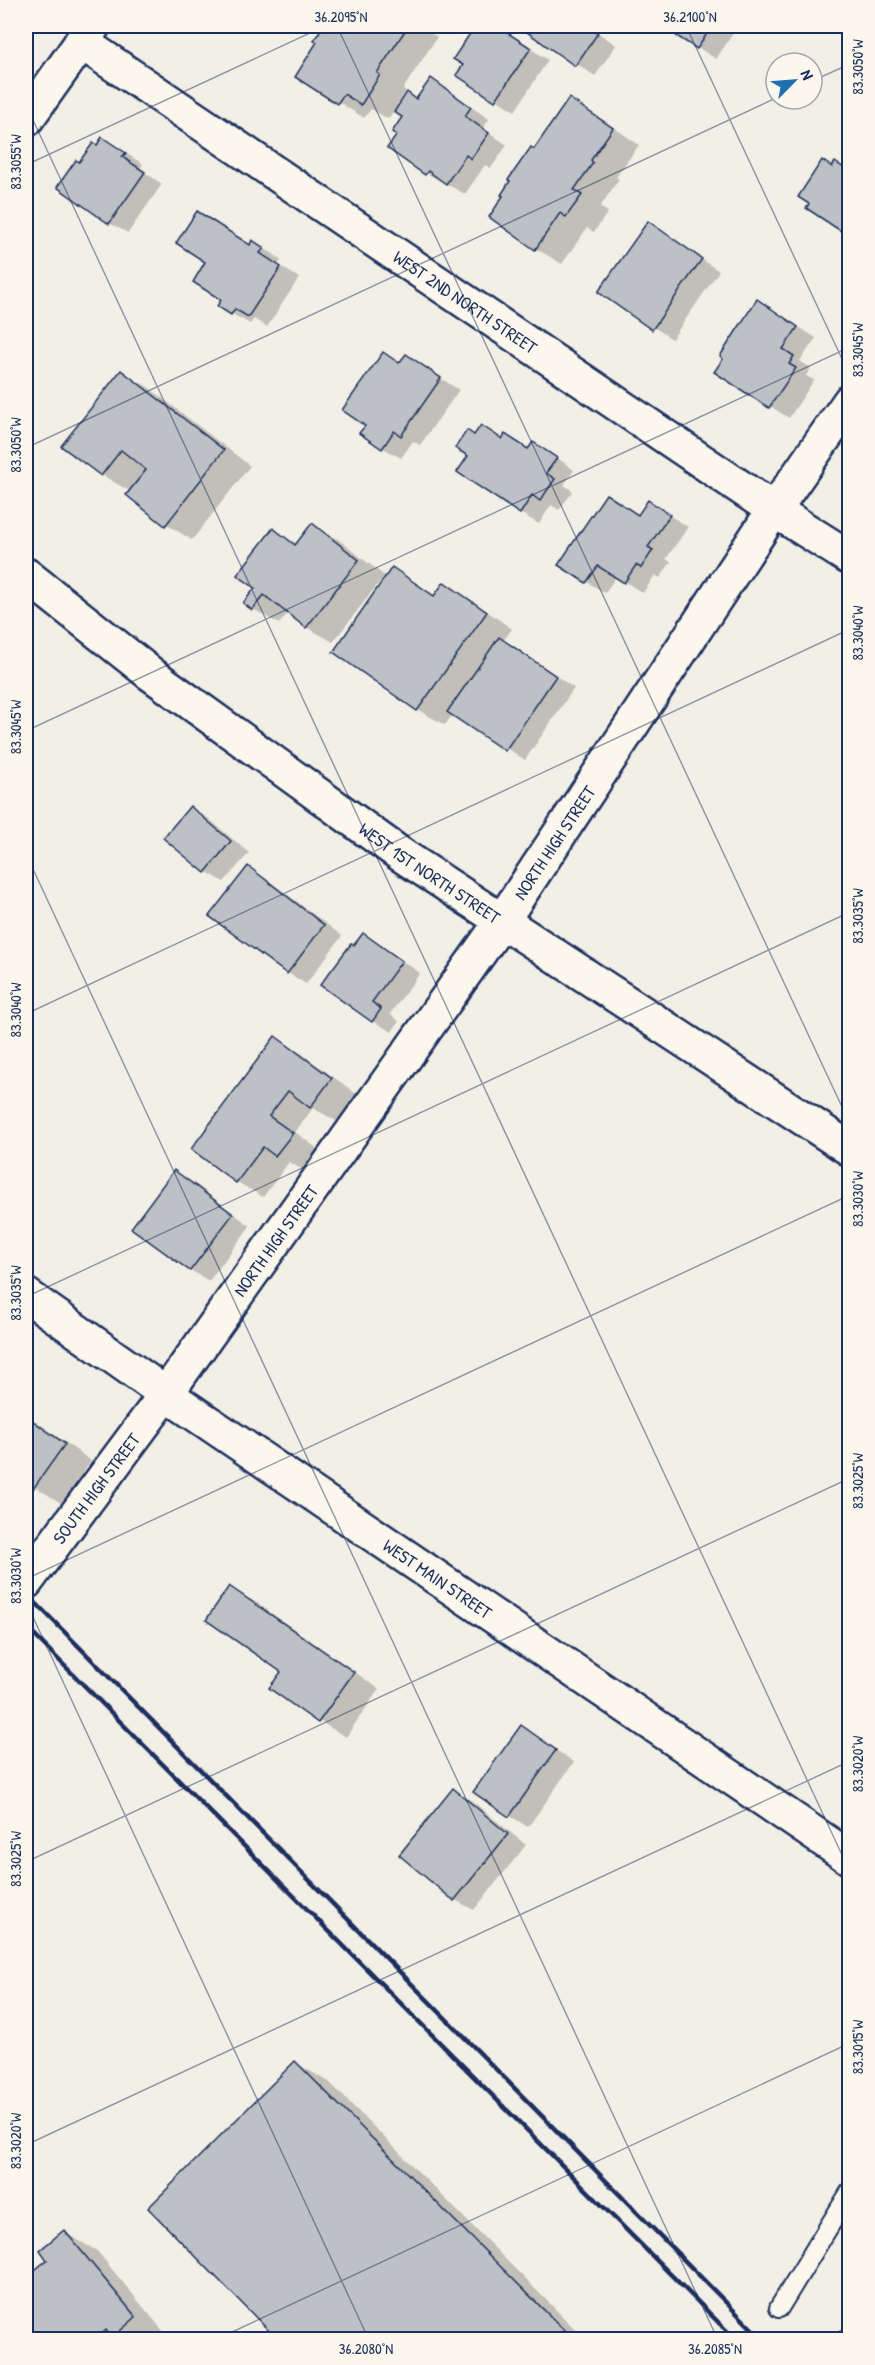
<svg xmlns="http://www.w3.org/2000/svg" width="875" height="2365" font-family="'Patrick Hand',sans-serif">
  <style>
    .shadow { fill: #0003 }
    .building { fill: #bdc0c4; stroke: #1b2f5e; stroke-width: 1.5 }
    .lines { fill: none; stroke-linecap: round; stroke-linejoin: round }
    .service-casing { stroke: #1b2f5e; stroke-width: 22 }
    .minor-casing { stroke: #1b2f5e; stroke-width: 38 }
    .secondary-casing { stroke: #1b2f5e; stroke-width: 38 }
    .service { stroke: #fbf7ec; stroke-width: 18 }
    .minor { stroke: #fbf7ec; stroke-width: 33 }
    .secondary { stroke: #fbf7ec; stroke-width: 33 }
    .rail { stroke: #1b2f5e; stroke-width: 4.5 }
    .ticks { fill: none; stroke: #1b2f5e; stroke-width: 1.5; stroke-opacity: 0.45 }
    .labels { text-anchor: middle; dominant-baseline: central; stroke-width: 4.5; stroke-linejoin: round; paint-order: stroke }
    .street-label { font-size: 18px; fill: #1b2f5e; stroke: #fbf7ec }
    .neatline { fill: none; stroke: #1b2f5e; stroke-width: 2 }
    .ticks-label { font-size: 15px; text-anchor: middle; fill: #1b2f5e }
  </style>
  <rect width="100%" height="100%" fill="#f2efe6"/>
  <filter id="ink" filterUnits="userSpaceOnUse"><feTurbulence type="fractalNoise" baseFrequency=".0167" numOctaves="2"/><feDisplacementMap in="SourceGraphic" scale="12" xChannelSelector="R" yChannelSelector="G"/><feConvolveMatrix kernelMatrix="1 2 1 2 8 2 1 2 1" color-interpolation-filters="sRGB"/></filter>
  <g filter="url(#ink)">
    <g class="shadow">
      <path d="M325 26H419L437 37 403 89 406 91 397 105 399 106 417 100 431 80 489 119 483 128 507 145 491 168 485 165 465 194 426 173 399 134 404 117 394 110 388 119 371 109 364 118 297 76 319 41 316 39Z"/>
      <path d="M477 26H496L548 60 515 111 458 75 465 64 455 58Z"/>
      <path d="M533 26H588L616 45 595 76 529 32Z"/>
      <path d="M664 26H738L716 59Z"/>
      <path d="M570 100 596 115 639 145 616 177 619 179 600 207 608 212 594 232 587 228 562 264 535 248 534 151Z"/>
      <path d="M103 139 143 164 140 169 162 184 128 233 109 223 80 164Z"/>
      <path d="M198 213 251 246 253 242 272 253 281 260 278 265 299 278 267 327 254 319 250 324 231 313 223 300 208 262Z"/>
      <path d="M648 223 719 271 672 339 600 292Z"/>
      <path d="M758 301 816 338 800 361 811 368 806 376 814 380 789 418 716 372Z"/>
      <path d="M384 354 401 364 406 356 459 390 420 445 413 441 401 458 383 448 367 425Z"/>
      <path d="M121 372 148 387 250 466 192 540 166 524 131 492 102 475Z"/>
      <path d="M481 427 503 440 506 436 529 450 552 454 574 470 564 485 573 491 559 510 551 505 539 524 520 513 470 456 475 436Z"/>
      <path d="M648 502 688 527 666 559 671 562 660 578 655 575 643 593 616 576 605 593 560 565 639 516Z"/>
      <path d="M312 525 339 540 386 577 393 569 436 596 444 584 471 600 512 629 503 641 574 688 525 760 453 714 445 725 418 710 335 651 383 582 381 580 333 642 306 627 288 613 279 624 253 609 273 530 297 544Z"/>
      <path d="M190 808 209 819 249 853 224 882 205 871Z"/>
      <path d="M248 868 267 879 342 936 306 984 288 973 212 916Z"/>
      <path d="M364 935 420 973 390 1014 399 1021 392 1032 373 1021 323 984Z"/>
      <path d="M276 1038 302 1054 358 1095 338 1122 313 1108 295 1132 318 1149 303 1170 289 1162 263 1197 237 1182Z"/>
      <path d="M174 1172 193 1182 250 1226 209 1281 190 1270Z"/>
      <path d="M26 1414 91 1461 61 1503 26 1481Z"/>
      <path d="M230 1588 257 1603 379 1689 346 1737 319 1721 271 1688 283 1672Z"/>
      <path d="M521 1727 574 1762 528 1827 510 1816Z"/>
      <path d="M453 1790 472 1801 526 1845 474 1910 455 1900 401 1855Z"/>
      <path d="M296 2063 329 2082 586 2340H281Z"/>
      <path d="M64 2232 97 2251 168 2337 165 2340H26V2279L49 2260Z"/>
    </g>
    <g class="building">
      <path d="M323 26H408L377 73 380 75 361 105 344 94 337 104 295 77 317 42 314 40Z"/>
      <path d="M475 26H497L531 48 495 101 456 75 463 65 453 59Z"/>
      <path d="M531 26H587L598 33 575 66 527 32Z"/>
      <path d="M661 26H712L697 49Z"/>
      <path d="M431 78 471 107 465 116 489 133 471 159 466 155 446 184 428 171 425 175 387 148 397 135 392 132 402 117 394 112 407 92 416 99Z"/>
      <path d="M569 98 613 128 591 160 593 163 574 190 582 195 566 217 560 213 535 250 489 217 503 196 501 195 510 181 508 180 531 147 534 149Z"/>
      <path d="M102 137 126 153 122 157 145 172 109 224 57 187 76 160 79 162 93 143 97 145Z"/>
      <path d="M822 160 832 167 835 162 850 172V237L806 208 809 204 798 197Z"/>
      <path d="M197 211 250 245 252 240 264 248 260 253 281 267 248 317 235 309 231 315 217 306 221 300 193 282 205 262 176 243Z"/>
      <path d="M648 221 702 259 652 330 598 292Z"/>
      <path d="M757 299 798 327 783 349 794 356 789 364 796 368 769 408 714 372 723 359 720 356Z"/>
      <path d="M383 352 399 363 406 354 441 378 401 436 394 431 382 449 359 433 365 426 342 410Z"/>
      <path d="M121 370 224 450 165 526 126 495 146 470 121 450 101 476 61 446Z"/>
      <path d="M481 425 502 439 505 434 528 449 533 442 557 458 546 473 555 479 540 501 532 495 520 514 457 472 468 456 455 448 467 430 474 435Z"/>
      <path d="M606 494 638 515 648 500 670 515 648 547 653 550 641 568 636 565 624 583 598 566 586 583 558 565Z"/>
      <path d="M312 523 359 560 306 628 264 595 252 610 243 603 255 588 237 575 273 528 295 545Z"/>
      <path d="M392 567 434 596 444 582 487 612 417 711 333 652Z"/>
      <path d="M499 637 556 676 505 751 447 712Z"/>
      <path d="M190 806 231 841 205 873 163 838Z"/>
      <path d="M248 866 324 925 287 974 209 916Z"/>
      <path d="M363 933 402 961 372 1002 381 1009 372 1022 320 985 351 944 354 945Z"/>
      <path d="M275 1036 332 1078 310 1108 288 1091 269 1116 293 1133 275 1156 263 1147 236 1183 191 1149Z"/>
      <path d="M174 1170 233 1214 190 1271 131 1228Z"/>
      <path d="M26 1416 65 1444 33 1489 26 1483Z"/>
      <path d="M229 1586 354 1672 318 1723 269 1688 281 1672 206 1620Z"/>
      <path d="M521 1725 556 1750 509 1817 473 1792Z"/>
      <path d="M453 1788 508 1834 454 1901 399 1855Z"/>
      <path d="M295 2061 574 2340H278L148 2208Z"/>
      <path d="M64 2230 136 2317 112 2338 106 2330 95 2340H26V2277L47 2260 40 2250Z"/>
    </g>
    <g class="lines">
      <g class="service-casing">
        <path id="service" d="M779 2308 850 2192"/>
      </g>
      <g class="minor-casing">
        <g id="minor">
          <path id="s1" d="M81 42 774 510 850 558"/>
          <path d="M26 120 93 26"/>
          <path id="s2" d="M26 1295 166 1394 850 1858"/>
          <path id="s3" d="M26 1582 166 1394 502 921 774 510 850 401"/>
        </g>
      </g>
      <g class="secondary-casing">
        <g id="secondary">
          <path id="s4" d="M26 575 151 674 400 854 850 1149"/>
        </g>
      </g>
      <use href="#service" class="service"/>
      <use href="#minor" class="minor"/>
      <use href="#secondary" class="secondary"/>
      <g class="rail">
        <path d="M26 1593 763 2340"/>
        <path d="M26 1627 736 2340"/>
      </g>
    </g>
  </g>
  <path class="ticks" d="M337 26 850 1124M686 26 850 376M812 81 850 64M26 105 850 1872M26 165 325 26M26 448 776 98M26 731 850 347M26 854 718 2340M26 1014 850 629M26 1297 850 912M26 1579 850 1195M26 1602 369 2340M26 1862 850 1478M26 2145 850 1761M215 2340 850 2043M821 2340 850 2326"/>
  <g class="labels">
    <g class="street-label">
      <text stroke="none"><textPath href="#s1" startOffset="464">WEST 2ND NORTH STREET</textPath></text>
      <text stroke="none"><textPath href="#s3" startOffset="909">NORTH HIGH STREET</textPath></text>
      <text stroke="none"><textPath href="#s4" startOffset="502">WEST 1ST NORTH STREET</textPath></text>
      <text stroke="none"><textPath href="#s3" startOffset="423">NORTH HIGH STREET</textPath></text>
      <text stroke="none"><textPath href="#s3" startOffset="117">SOUTH HIGH STREET</textPath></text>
      <text stroke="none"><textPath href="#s2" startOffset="500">WEST MAIN STREET</textPath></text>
    </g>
  </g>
  <rect width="875" height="2365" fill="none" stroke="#fbf7ec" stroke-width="66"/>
  <g transform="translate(794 81) rotate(65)"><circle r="28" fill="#fbf7ec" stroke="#a1a7b3" stroke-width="1.5"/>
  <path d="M0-4.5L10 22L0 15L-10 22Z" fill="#1f6fb2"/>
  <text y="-9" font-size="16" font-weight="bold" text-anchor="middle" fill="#1b2f5e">N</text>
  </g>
  <rect x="33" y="33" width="809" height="2299" class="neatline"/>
  <g class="ticks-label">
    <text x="341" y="22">36.2095°N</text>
    <text x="690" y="22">36.2100°N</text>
    <text transform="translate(858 67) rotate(-90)" y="5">83.3050°W</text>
    <text transform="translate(16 162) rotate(-90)" y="5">83.3055°W</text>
    <text transform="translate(858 350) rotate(-90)" y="5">83.3045°W</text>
    <text transform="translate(16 445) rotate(-90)" y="5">83.3050°W</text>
    <text transform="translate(858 633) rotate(-90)" y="5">83.3040°W</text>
    <text transform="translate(16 727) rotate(-90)" y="5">83.3045°W</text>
    <text transform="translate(858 916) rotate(-90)" y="5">83.3035°W</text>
    <text transform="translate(16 1010) rotate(-90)" y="5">83.3040°W</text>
    <text transform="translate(858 1199) rotate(-90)" y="5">83.3030°W</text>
    <text transform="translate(16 1293) rotate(-90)" y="5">83.3035°W</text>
    <text transform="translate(858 1481) rotate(-90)" y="5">83.3025°W</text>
    <text transform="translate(16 1576) rotate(-90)" y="5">83.3030°W</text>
    <text transform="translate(858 1764) rotate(-90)" y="5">83.3020°W</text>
    <text transform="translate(16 1859) rotate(-90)" y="5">83.3025°W</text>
    <text transform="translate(858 2047) rotate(-90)" y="5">83.3015°W</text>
    <text transform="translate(16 2141) rotate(-90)" y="5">83.3020°W</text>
    <text x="366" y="2354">36.2080°N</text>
    <text x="715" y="2354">36.2085°N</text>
  </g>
</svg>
